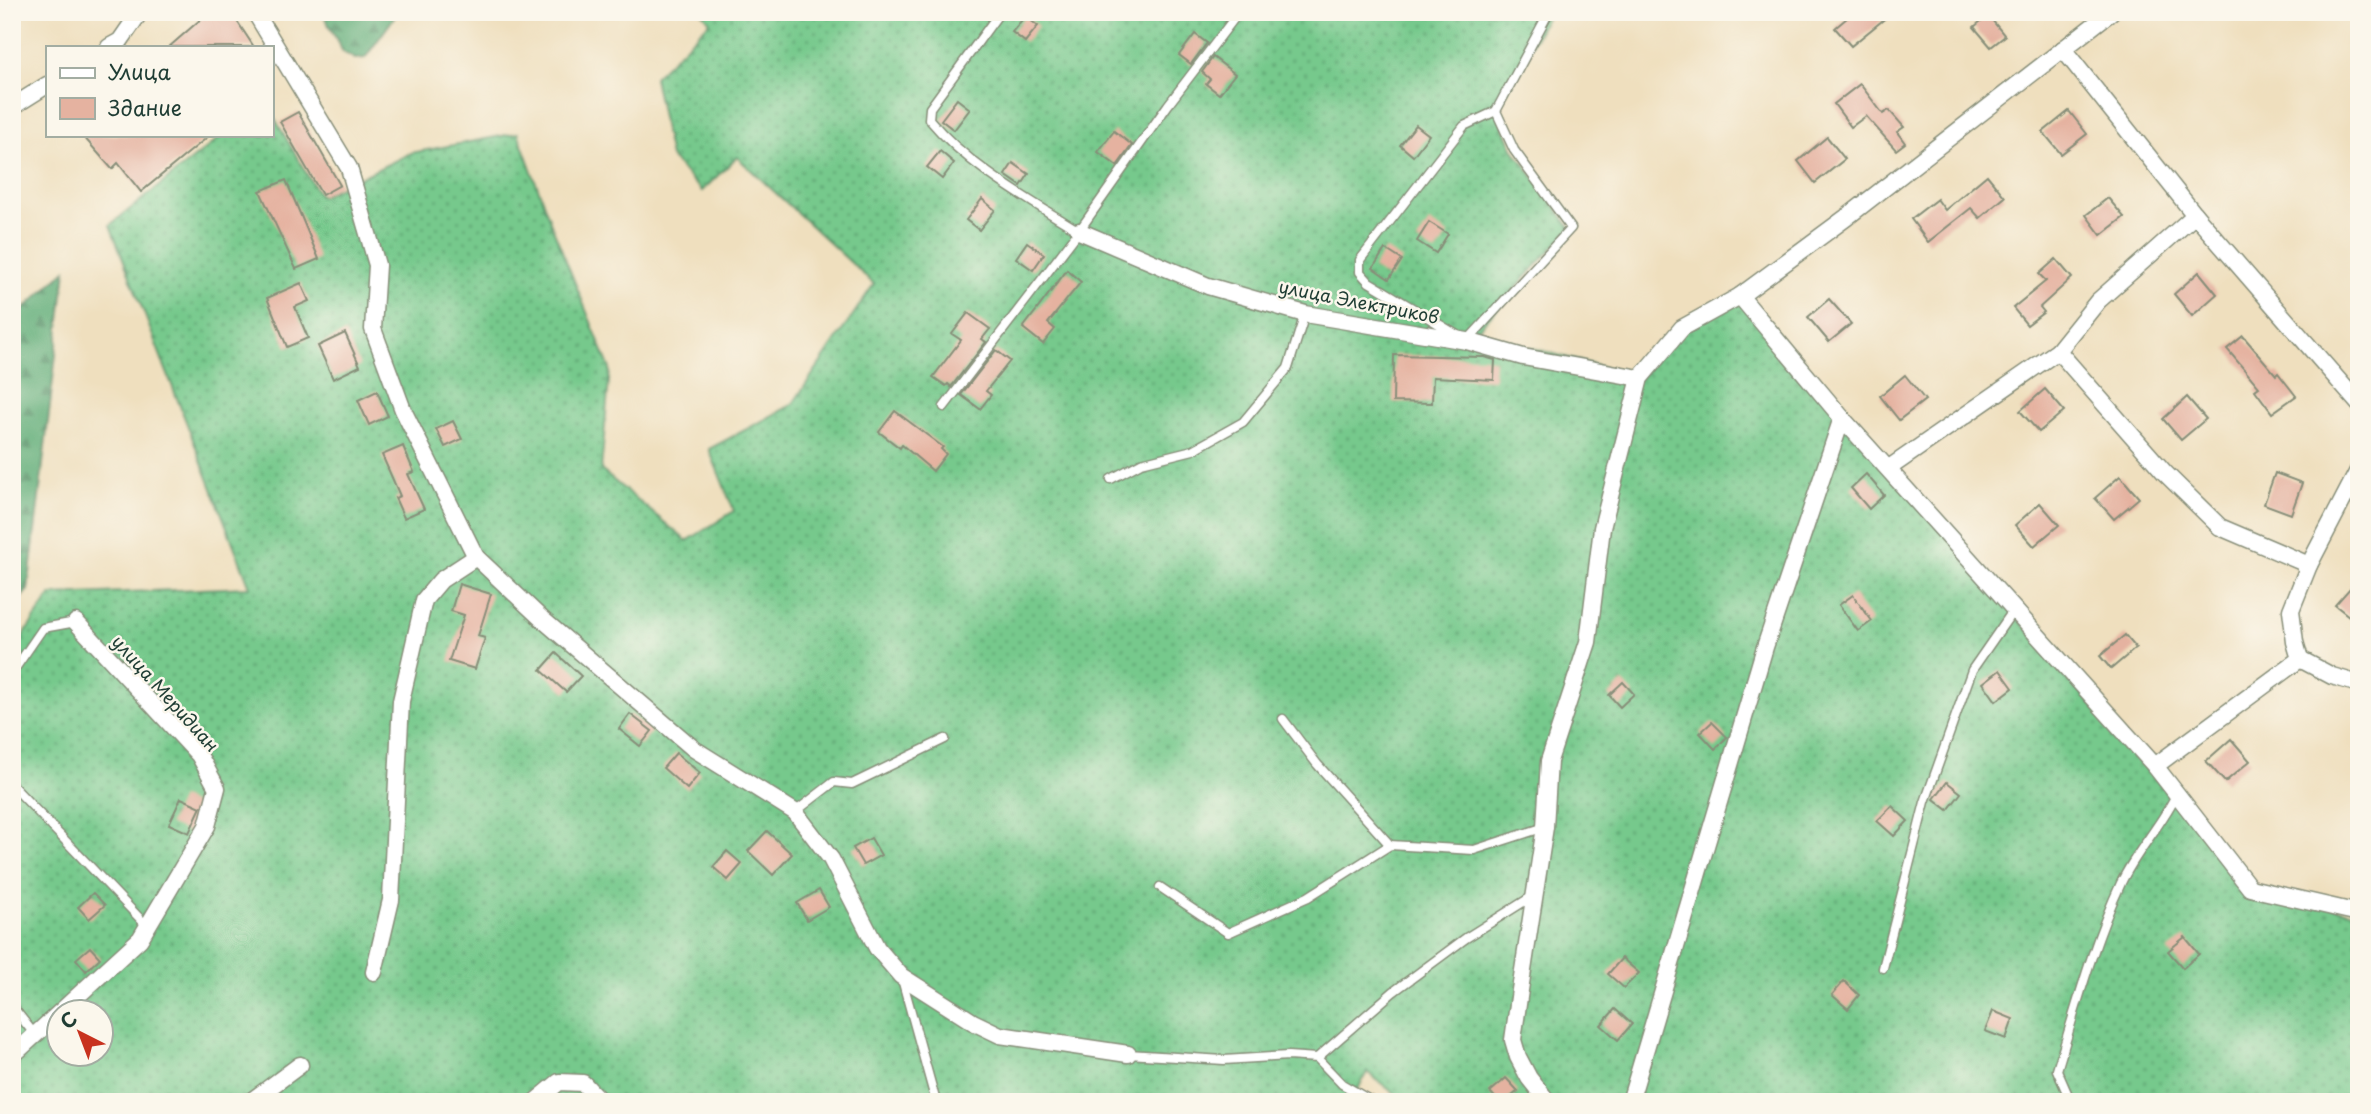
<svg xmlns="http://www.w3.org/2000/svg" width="2371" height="1114" font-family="'Playpen Sans',sans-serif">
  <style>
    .forest { fill: url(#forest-firs); stroke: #407556; stroke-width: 2 }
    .garden { fill: url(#garden-dots); stroke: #4a8360; stroke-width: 2; fill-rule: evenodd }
    .building { fill: #e5b2a0 }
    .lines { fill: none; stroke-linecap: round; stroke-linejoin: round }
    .lane-casing { stroke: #878e79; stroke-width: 11 }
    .street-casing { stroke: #878e79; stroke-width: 19 }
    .lane { stroke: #fff; stroke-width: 8 }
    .street { stroke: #fff; stroke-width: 16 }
    .labels { text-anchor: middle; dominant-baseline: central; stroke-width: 5; stroke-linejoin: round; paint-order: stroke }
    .street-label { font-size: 18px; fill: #1f3d34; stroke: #fbf7ec }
  </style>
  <defs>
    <pattern id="forest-firs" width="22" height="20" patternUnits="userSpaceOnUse" patternTransform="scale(1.75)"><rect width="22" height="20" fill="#60ad78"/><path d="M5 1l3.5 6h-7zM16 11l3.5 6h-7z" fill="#4f8e63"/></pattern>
    <pattern id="garden-dots" width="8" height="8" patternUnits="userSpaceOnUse" patternTransform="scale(1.75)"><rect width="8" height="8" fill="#76c98c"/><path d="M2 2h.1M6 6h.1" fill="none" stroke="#60a473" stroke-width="1.8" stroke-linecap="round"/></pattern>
  </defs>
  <rect width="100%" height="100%" fill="#fbf7ec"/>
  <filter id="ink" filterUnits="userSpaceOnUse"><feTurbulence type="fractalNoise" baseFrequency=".0143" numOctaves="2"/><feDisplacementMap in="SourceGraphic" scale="14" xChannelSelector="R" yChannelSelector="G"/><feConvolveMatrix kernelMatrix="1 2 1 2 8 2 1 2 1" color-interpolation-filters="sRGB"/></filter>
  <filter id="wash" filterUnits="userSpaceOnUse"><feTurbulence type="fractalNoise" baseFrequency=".00686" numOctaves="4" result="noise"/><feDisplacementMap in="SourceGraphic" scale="28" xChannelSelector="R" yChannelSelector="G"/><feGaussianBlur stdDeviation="1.57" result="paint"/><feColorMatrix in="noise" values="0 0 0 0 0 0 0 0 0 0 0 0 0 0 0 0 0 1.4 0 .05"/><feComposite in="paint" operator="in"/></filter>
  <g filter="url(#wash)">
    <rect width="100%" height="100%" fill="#efdfbe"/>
    <g class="forest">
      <path d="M322 12H398L365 58 355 59 343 52Z"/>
      <path d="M66 270 28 590 12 608V320Z"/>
    </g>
    <path class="garden" d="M702 12H1549L1496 111 1514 150 1571 228 1467 341 1536 349 1640 378 1682 328 1740 296 2250 888 2359 913V1102H1405L1367 1072 1351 1102H12V652L51 595 250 587 110 225 223 135H271V112L320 197 411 153 518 133 551 224 610 369 601 470 687 541 734 511 709 449 792 405 874 284 737 157 702 191 670 157 654 77 710 22ZM60 1012H102V1054H60Z"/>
    <g id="blocks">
      <g class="building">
        <path d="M209 12H231L254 47H169Z"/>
        <path d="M1854 12H1893L1851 46 1835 28Z"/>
        <path d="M1988 15 2005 36 1991 47 1974 27Z"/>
        <path d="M1025 16 1038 26 1025 42 1012 32Z"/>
        <path d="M1195 34 1207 43 1191 64 1179 55Z"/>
        <path d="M1213 57 1235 74 1219 94 1206 84 1210 79 1202 72Z"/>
        <path d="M1860 84 1883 114 1889 110 1904 127 1897 132 1905 143 1896 150 1866 116 1851 127 1834 104Z"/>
        <path d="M957 99 970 109 954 130 941 120Z"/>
        <path d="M2069 111 2087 134 2061 154 2043 132Z"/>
        <path d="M298 112 340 185 322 195 280 122Z"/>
        <path d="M1416 125 1429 135 1413 156 1400 145Z"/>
        <path d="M1114 131 1132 145 1117 166 1098 152Z"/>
        <path d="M82 135H210L141 192 118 163 112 169Z"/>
        <path d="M1827 137 1845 159 1815 183 1798 161Z"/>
        <path d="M940 151 954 163 942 179 927 167Z"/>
        <path d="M1013 163 1029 174 1021 186 1005 175Z"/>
        <path d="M1987 175 2005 197 1980 218 1971 208 1928 242 1911 219 1937 199 1945 210Z"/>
        <path d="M286 180 319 259 296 269 260 191Z"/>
        <path d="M2108 198 2124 217 2101 235 2086 215Z"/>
        <path d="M982 199 995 210 979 230 966 220Z"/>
        <path d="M1429 222 1448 234 1436 253 1417 241Z"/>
        <path d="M1027 242 1044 254 1033 270 1016 258Z"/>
        <path d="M1385 249 1402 260 1389 279 1373 268Z"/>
        <path d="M2056 259 2072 278 2040 307 2044 312 2027 325 2013 308 2046 281 2039 274Z"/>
        <path d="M1067 270 1081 282 1048 323 1055 329 1043 344 1023 328Z"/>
        <path d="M2199 272 2217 294 2192 316 2174 294Z"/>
        <path d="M301 283 309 301 295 307 308 338 287 347 267 298Z"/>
        <path d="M1829 299 1851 324 1829 342 1808 317Z"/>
        <path d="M968 313 990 329 982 339 986 342 951 387 948 384 946 386 933 377 961 340 952 334Z"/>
        <path d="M345 333 360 366 333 379 318 346Z"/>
        <path d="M2243 336 2276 375 2278 373 2296 396 2272 413 2255 390 2259 387 2227 349Z"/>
        <path d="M996 350 1010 361 986 391 991 395 980 409 961 395Z"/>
        <path d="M1394 355 1484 357 1495 360 1494 380 1433 377 1432 403 1393 402Z"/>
        <path d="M1905 375 1925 400 1899 420 1880 396Z"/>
        <path d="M2045 389 2064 411 2039 432 2020 411Z"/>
        <path d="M377 391 388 416 369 425 358 400Z"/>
        <path d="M2187 397 2206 419 2181 440 2163 419Z"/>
        <path d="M895 411 943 447 941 449 946 454 933 471 902 445 900 448 879 432Z"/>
        <path d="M453 421 462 439 445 447 436 429Z"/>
        <path d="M403 446 414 472 408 474 424 509 404 518 395 498 400 496 382 455Z"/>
        <path d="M2275 473 2302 483 2291 514 2264 504Z"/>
        <path d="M1866 474 1884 495 1869 509 1851 488Z"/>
        <path d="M2120 476 2139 498 2114 519 2095 498Z"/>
        <path d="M2040 503 2059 525 2034 546 2015 525Z"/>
        <path d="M2359 578V624L2335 605Z"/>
        <path d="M459 584 491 594 478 636 485 638 475 669 449 661 464 615 451 611Z"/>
        <path d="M1853 595 1872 621 1858 631 1839 605Z"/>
        <path d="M2125 635 2136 648 2111 669 2100 656Z"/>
        <path d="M556 653 581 676 566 692 541 670Z"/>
        <path d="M2000 670 2013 688 1996 701 1983 683Z"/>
        <path d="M1623 682 1634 694 1620 707 1609 695Z"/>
        <path d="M630 714 652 731 640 746 619 729Z"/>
        <path d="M1712 722 1727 737 1715 749 1700 733Z"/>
        <path d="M2231 739 2250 761 2225 782 2206 761Z"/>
        <path d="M676 753 700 773 687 789 663 768Z"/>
        <path d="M1947 782 1961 793 1948 810 1934 799Z"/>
        <path d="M181 798 201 807 189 833 169 824Z"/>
        <path d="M1892 806 1908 821 1894 836 1877 821Z"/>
        <path d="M767 831 792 854 773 875 748 851Z"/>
        <path d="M871 838 881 855 863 865 853 848Z"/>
        <path d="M727 851 742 864 728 880 713 867Z"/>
        <path d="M819 890 829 907 807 920 797 903Z"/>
        <path d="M93 893 105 905 89 919 78 907Z"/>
        <path d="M2185 937 2199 954 2183 968 2168 951Z"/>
        <path d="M90 947 100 958 86 971 76 959Z"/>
        <path d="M1622 958 1639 973 1624 988 1608 974Z"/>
        <path d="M1844 981 1859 995 1848 1009 1832 995Z"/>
        <path d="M1615 1009 1632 1024 1618 1040 1601 1025Z"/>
        <path d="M1993 1011 2013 1019 2006 1039 1985 1031Z"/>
        <path d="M1506 1078 1518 1091 1505 1102H1499L1490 1092Z"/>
      </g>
    </g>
  </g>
  <g filter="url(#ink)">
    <use href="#blocks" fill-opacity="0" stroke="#878e79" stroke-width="2"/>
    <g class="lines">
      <g class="lane-casing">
        <g id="lane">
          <path d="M1000 12 930 108 929 119C969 167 1026 198 1079 231"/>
          <path d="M1496 111 1464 126 1360 260V272L1369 282 1467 341 1571 228 1514 150 1496 111 1549 12"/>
          <path d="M944 407 1079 231 1168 105 1239 12"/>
          <path d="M1111 479 1141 463 1193 450 1243 422 1288 368 1305 314"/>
          <path d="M12 673 43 628 76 622"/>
          <path d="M1283 719 1317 764 1390 845"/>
          <path d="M12 785 148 927"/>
          <path d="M795 812 834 782 852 784 945 739"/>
          <path d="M1160 887 1228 933 1308 897 1390 845 1474 850 1545 827"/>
          <path d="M1883 968 1925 802 1972 670 2015 608"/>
          <path d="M902 979 936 1102"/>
          <path d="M12 1006 35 1035"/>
          <path d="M1128 1054 1224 1060 1288 1056 1317 1058 1342 1084 1373 1102"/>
          <path d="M1317 1058 1393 992 1466 938 1533 896"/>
          <path d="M2071 1102 2057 1070C2076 1008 2093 943 2121 883 2136 851 2162 825 2177 793"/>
        </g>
      </g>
      <g class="street-casing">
        <g id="street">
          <path d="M255 12 349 168 377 265 373 329 403 410 476 557 542 619 694 749 795 812 831 859 877 948 901 976 973 1022 1000 1035 1128 1054"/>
          <path d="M109 47 120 41 140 12"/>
          <path d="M2063 49 2195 215 2359 404"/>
          <path d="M12 107 47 85"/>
          <path d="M1079 231 1208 286 1305 314 1467 341 1523 357 1640 378"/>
          <path d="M1740 296 1842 418 2155 766 2250 888 2359 913"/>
          <path d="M2058 351 2165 473 2220 527 2309 565"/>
          <path d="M1889 468 2058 351 2098 301 2195 215"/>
          <path d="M2300 659 2332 676 2359 684"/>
          <path d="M2155 766 2300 659 2295 642 2291 610 2309 565 2359 469"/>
          <path d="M374 972 391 900 401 701 424 600 441 580 476 557"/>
          <path d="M12 1056 140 939 207 826 217 788 199 755 76 622"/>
          <path d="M250 1102 300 1065"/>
          <path d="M535 1102 559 1082 583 1083 601 1102"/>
          <path d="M1548 1102 1529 1078 1518 1057 1513 1040 1520 990 1545 827 1549 761 1588 642 1602 528 1640 378 1682 328 1740 296 1847 217 2111 12"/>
          <path d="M1630 1102 1765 647 1842 418"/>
        </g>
      </g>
      <use href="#lane" class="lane"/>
      <use href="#street" class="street"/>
    </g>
  </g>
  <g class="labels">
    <g class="street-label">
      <text transform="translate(1359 301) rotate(11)">улица Электриков</text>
      <text transform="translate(166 693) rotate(48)">улица Меридиан</text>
    </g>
  </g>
  <rect width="2371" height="1114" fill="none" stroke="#fbf7ec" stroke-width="42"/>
  <rect x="46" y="46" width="228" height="91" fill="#fbf7ec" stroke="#a3ada2" stroke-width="2"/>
  <rect x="60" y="68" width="35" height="10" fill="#ffffff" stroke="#a3ada2" stroke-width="2"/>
  <text x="108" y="80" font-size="21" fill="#1f3d34">Улица</text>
  <rect x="60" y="98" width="35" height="21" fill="#e5b2a0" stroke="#a3ada2" stroke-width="2"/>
  <text x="108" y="116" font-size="21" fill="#1f3d34">Здание</text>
  <g transform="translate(80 1033) rotate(318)"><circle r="33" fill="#fbf7ec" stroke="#a3ada2" stroke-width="2"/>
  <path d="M0-5L12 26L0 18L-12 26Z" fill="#c8321e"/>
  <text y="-10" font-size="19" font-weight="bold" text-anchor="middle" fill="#1f3d34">С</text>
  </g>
</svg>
